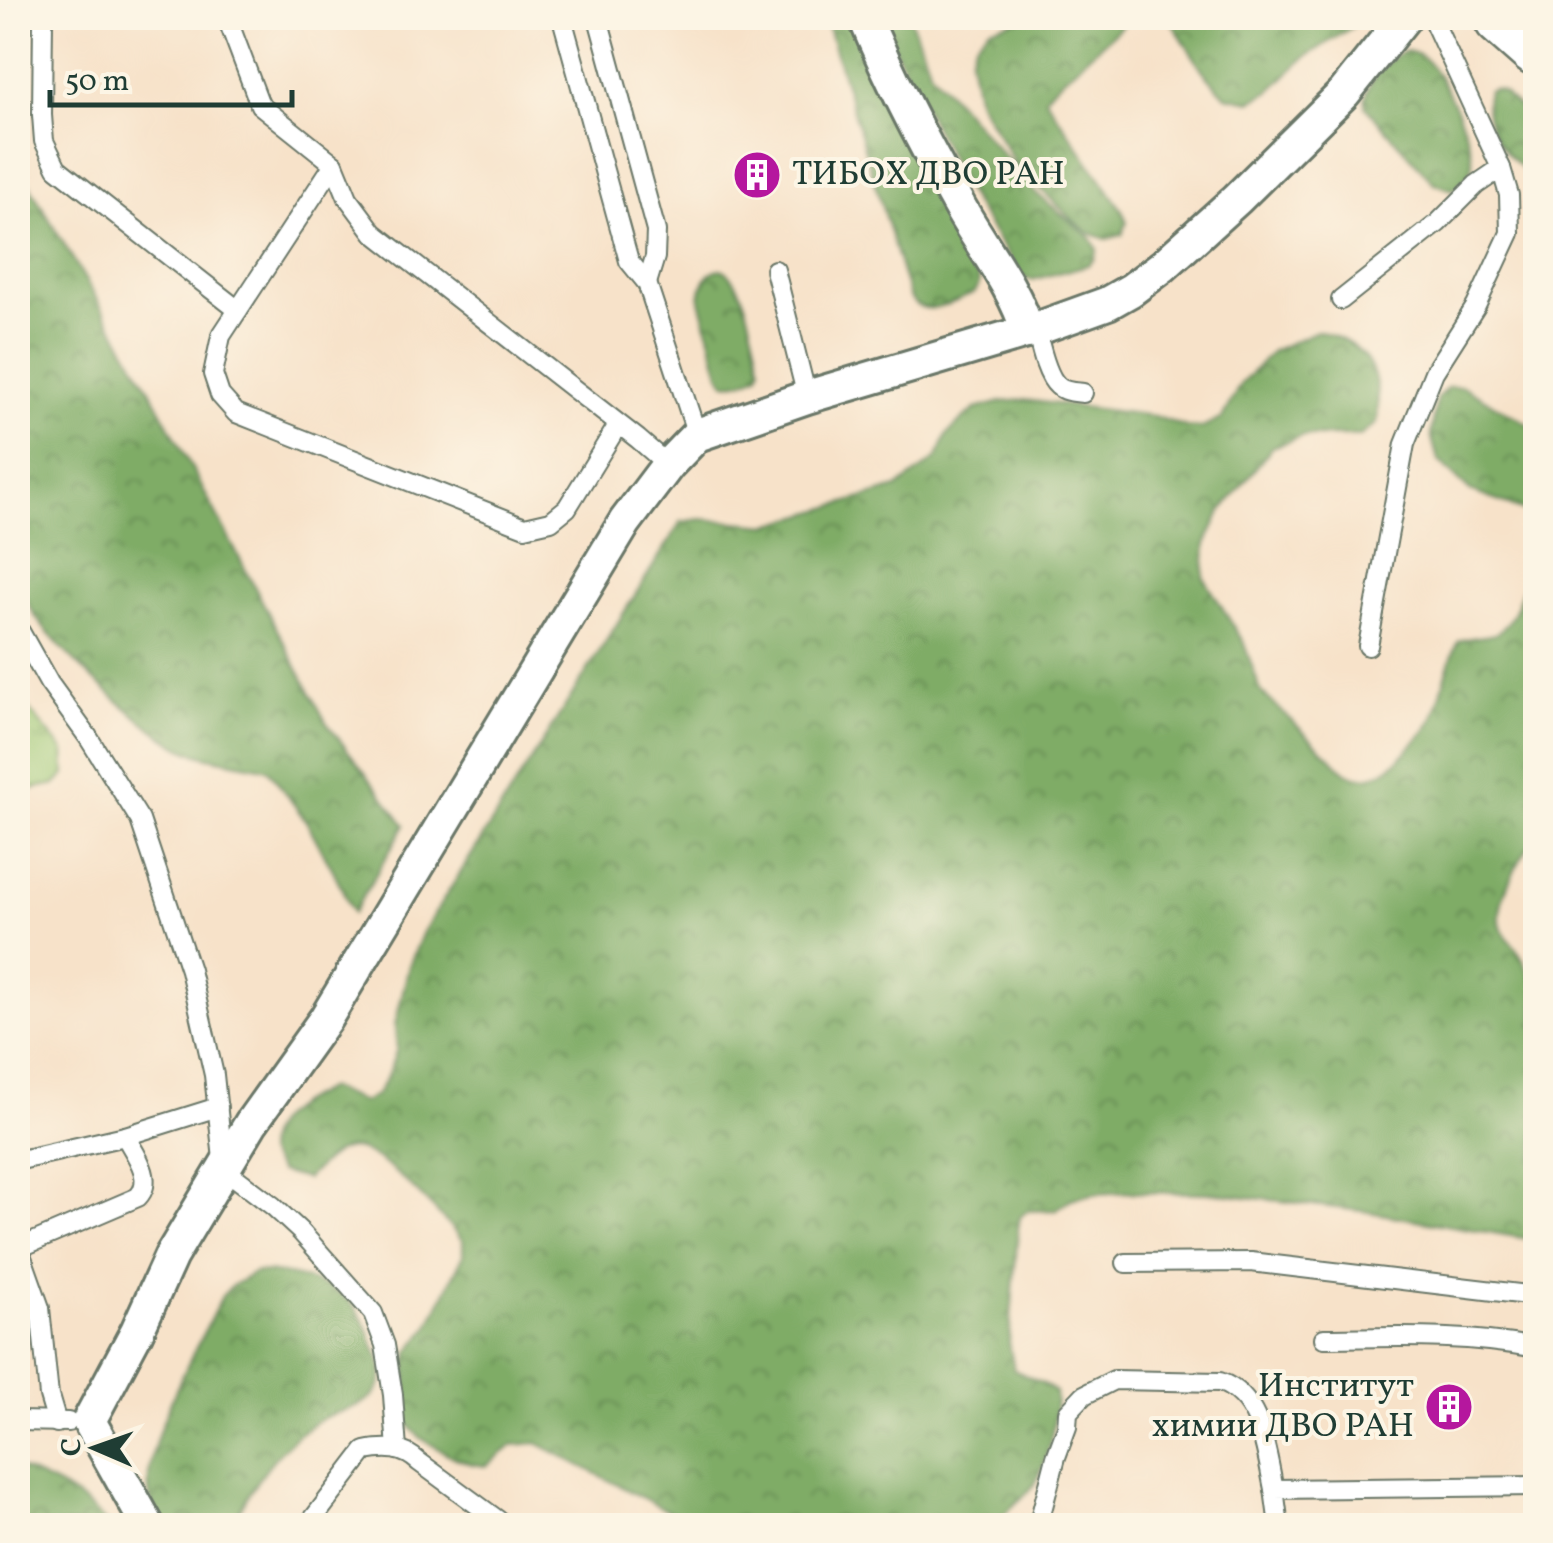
<svg xmlns="http://www.w3.org/2000/svg" width="1553" height="1543" font-family="Vollkorn,serif">
  <style>
    .grass { fill: url(#grass-tufts); stroke: #5f8254; stroke-width: 2.5 }
    .forest { fill: url(#forest-crowns); stroke: #4f744d; stroke-width: 2.5 }
    .lines { fill: none; stroke-linecap: round; stroke-linejoin: round }
    .service-casing { stroke: #6b7768; stroke-width: 22 }
    .minor-casing { stroke: #6b7768; stroke-width: 38 }
    .trunk-casing { stroke: #6b7768; stroke-width: 60 }
    .service { stroke: #fff; stroke-width: 18 }
    .minor { stroke: #fff; stroke-width: 32 }
    .trunk { stroke: #fff; stroke-width: 55 }
    .labels { text-anchor: middle; dominant-baseline: central; stroke-width: 8; stroke-linejoin: round; paint-order: stroke }
    .poi-label { font-size: 35px; fill: #1f3d34; stroke: #fcf5e5; text-anchor: start }
  </style>
  <defs>
    <pattern id="grass-tufts" width="24" height="20" patternUnits="userSpaceOnUse" patternTransform="scale(2.5)"><rect width="24" height="20" fill="#9fc874"/><path d="M3 7l-1-3M5 7V3M7 7l1-3M15 17l-1-3M17 17v-4M19 17l1-3" fill="none" stroke="#81a460"/></pattern>
    <pattern id="forest-crowns" width="20" height="18" patternUnits="userSpaceOnUse" patternTransform="scale(2.5)"><rect width="20" height="18" fill="#7fac66"/><path d="M2 6a3 3 0 1 1 6 0M12 15a3 3 0 1 1 6 0" fill="none" stroke="#678d55"/></pattern>
  </defs>
  <rect width="100%" height="100%" fill="#fcf5e5"/>
  <filter id="ink" filterUnits="userSpaceOnUse"><feTurbulence type="fractalNoise" baseFrequency=".01" numOctaves="2"/><feDisplacementMap in="SourceGraphic" scale="20" xChannelSelector="R" yChannelSelector="G"/><feConvolveMatrix kernelMatrix="1 2 1 2 8 2 1 2 1" color-interpolation-filters="sRGB"/></filter>
  <filter id="wash" filterUnits="userSpaceOnUse"><feTurbulence type="fractalNoise" baseFrequency=".0048" numOctaves="4" result="noise"/><feDisplacementMap in="SourceGraphic" scale="40" xChannelSelector="R" yChannelSelector="G"/><feGaussianBlur stdDeviation="2.25" result="paint"/><feColorMatrix in="noise" values="0 0 0 0 0 0 0 0 0 0 0 0 0 0 0 0 0 1.4 0 .05"/><feComposite in="paint" operator="in"/></filter>
  <g filter="url(#wash)">
    <rect width="100%" height="100%" fill="#f7e2c9"/>
    <path class="grass" d="M18 704 29 710 64 751 65 775 55 784 18 792Z"/>
    <g class="forest">
      <path d="M825 18H853L978 274 979 284 975 292C955 302 922 321 909 296Z"/>
      <path d="M879 18H910L931 72 1037 194 1091 238 1097 249 1094 259 1088 265 1032 280 1022 278 969 196Z"/>
      <path d="M1025 18H1143L1125 23 1049 91 1045 98 1122 210 1127 222 1122 235 1106 239 1089 233 1075 222 1016 165 978 102 970 58 975 44 989 28Z"/>
      <path d="M1169 18H1366L1304 58 1270 91 1251 101 1226 96 1203 71Z"/>
      <path d="M1406 51C1410 52 1418 53 1421 56 1441 69 1475 142 1472 165 1470 177 1461 184 1452 190L1434 183 1365 106C1364 83 1386 58 1406 51Z"/>
      <path d="M1493 89 1501 91 1535 121V180C1509 158 1478 128 1488 91Z"/>
      <path d="M18 166 151 391 326 722 405 825 353 913 334 872 306 821 268 769C243 763 215 760 191 752 155 739 54 648 34 614 27 603 22 590 18 578Z"/>
      <path d="M721 269C746 277 754 342 761 367L759 374C750 380 736 384 725 382L720 374 700 300C701 286 705 271 721 269Z"/>
      <path d="M1317 331C1368 343 1382 372 1377 423L1360 436H1302L1272 447 1221 512 1206 544 1204 578 1243 641 1261 692 1345 771C1374 789 1399 761 1416 741 1421 735 1428 729 1431 722 1443 696 1445 667 1459 641 1469 637 1492 636 1497 633 1518 621 1528 569 1535 547V838C1520 858 1494 901 1501 927 1503 934 1511 941 1515 947 1523 959 1528 971 1535 983V1240L1363 1211 1213 1193 1129 1192 1092 1194 1071 1199 1055 1210 1027 1211 1020 1217 1018 1229 1009 1343 1014 1370 1046 1385 1055 1392C1058 1416 1047 1467 1033 1486 1021 1500 1005 1513 992 1525H695L537 1443 513 1445 486 1466 472 1464 451 1456 419 1437 407 1423V1365L409 1351 428 1328 463 1256V1241C444 1219 379 1147 350 1148 333 1149 318 1168 306 1179L279 1172 266 1152C267 1146 266 1140 269 1135 278 1112 307 1099 328 1088L363 1102 377 1094 387 1077 397 1049 395 1025 409 966 423 932 681 522 701 519 769 525 897 488 937 458 947 435 962 420 976 409 1001 402 1024 400 1154 416 1186 427 1202 428 1222 418 1240 385 1272 351Z"/>
      <path d="M1462 386 1535 428V515L1470 491 1438 460 1431 435 1437 398 1448 387Z"/>
      <path d="M255 1272C288 1272 340 1283 359 1313 366 1323 370 1337 375 1348 382 1363 387 1379 376 1392 363 1409 338 1410 321 1419 282 1441 250 1485 233 1525H164C159 1518 152 1507 150 1498 138 1448 200 1343 222 1296L232 1286Z"/>
      <path d="M18 1468C57 1484 79 1494 108 1525H18Z"/>
    </g>
  </g>
  <g filter="url(#ink)">
    <g class="lines">
      <g class="service-casing">
        <g id="service">
          <path d="M43 18 42 115 44 141 57 168 238 310"/>
          <path d="M227 18 260 105 334 164 348 198 374 233 638 439 668 465"/>
          <path d="M562 18 629 261 647 283 697 435"/>
          <path d="M598 18 656 231 655 257 647 283"/>
          <path d="M334 164 221 336 213 374 220 395 236 413 525 527 551 521 567 508 618 425"/>
          <path d="M775 270 807 397"/>
          <path d="M1341 300 1438 223 1476 185 1501 168 1432 18"/>
          <path d="M1036 329C1040 345 1046 376 1058 386 1064 392 1075 392 1083 393"/>
          <path d="M18 628 49 683 88 737 140 820 190 970 214 1075 224 1169 273 1206 301 1232 373 1313 385 1345 393 1395 397 1450"/>
          <path d="M1368 646 1405 444 1434 372 1476 306 1510 233 1509 195 1501 168"/>
          <path d="M18 1158 25 1159 125 1136 218 1107"/>
          <path d="M18 1246 40 1308 49 1396 57 1423"/>
          <path d="M19 1248 138 1197C155 1179 135 1154 125 1136"/>
          <path d="M1126 1263 1251 1262 1536 1296"/>
          <path d="M1324 1338C1395 1337 1466 1334 1536 1348"/>
          <path d="M18 1421 68 1422"/>
          <path d="M305 1526 313 1519 365 1451C386 1447 403 1447 419 1462L506 1526"/>
          <path d="M1038 1526 1056 1457 1067 1427 1068 1412 1084 1395 1114 1380 1220 1382C1262 1397 1266 1452 1274 1489"/>
          <path d="M1279 1526 1274 1489 1536 1486"/>
        </g>
      </g>
      <g class="minor-casing">
        <g id="minor">
          <path d="M865 18C891 81 924 144 958 204 981 246 1014 285 1028 332"/>
          <path d="M148 1526 89 1421 137 1331 171 1256 251 1123 326 1018 625 522 668 465 697 435 807 397 1036 329 1108 303 1131 290 1163 266 1237 199 1344 93 1404 18"/>
        </g>
      </g>
      <g class="trunk-casing">
        <path id="trunk" d="M1502 18 1536 48"/>
      </g>
      <use href="#service" class="service"/>
      <use href="#minor" class="minor"/>
      <use href="#trunk" class="trunk"/>
    </g>
  </g>
  <defs>
    <g id="building-disc" transform="scale(2.5)"><circle r="9.5" fill="#b5179e" stroke="#fcf5e5"/><path d="M-4-6H4V6H1V3H-1V6H-4ZM-2.5-4.3h1.7v1.8h-1.7ZM.8-4.3h1.7v1.8H.8ZM-2.5-1h1.7V.8h-1.7ZM.8-1h1.7V.8H.8Z" fill="#fff"/></g>
  </defs>
  <g fill-rule="evenodd">
    <use href="#building-disc" x="757" y="175"/>
    <use href="#building-disc" x="1449" y="1407"/>
  </g>
  <g class="labels">
    <g class="poi-label">
      <text x="792" y="175">ТИБОХ ДВО РАН</text>
      <text x="1414" y="1387" text-anchor="end">Институт<tspan x="1414" dy="40">химии ДВО РАН</tspan></text>
    </g>
  </g>
  <rect width="1553" height="1543" fill="none" stroke="#fcf5e5" stroke-width="60"/>
  <g transform="translate(95 1448) rotate(272)" stroke="#fcf5e5" stroke-width="8" paint-order="stroke">
  <path d="M0-8L18 38L0 25L-18 38Z" fill="#1f3d34"/>
  <text y="-15" font-size="28" font-weight="bold" text-anchor="middle" fill="#1f3d34">С</text>
  </g>
  <path d="M50 90v15h242v-15" fill="none" stroke="#1f3d34" stroke-width="5"/>
  <text x="65" y="90" font-size="30" fill="#1f3d34" stroke="#fcf5e5" stroke-width="8" paint-order="stroke">50 m</text>
</svg>
